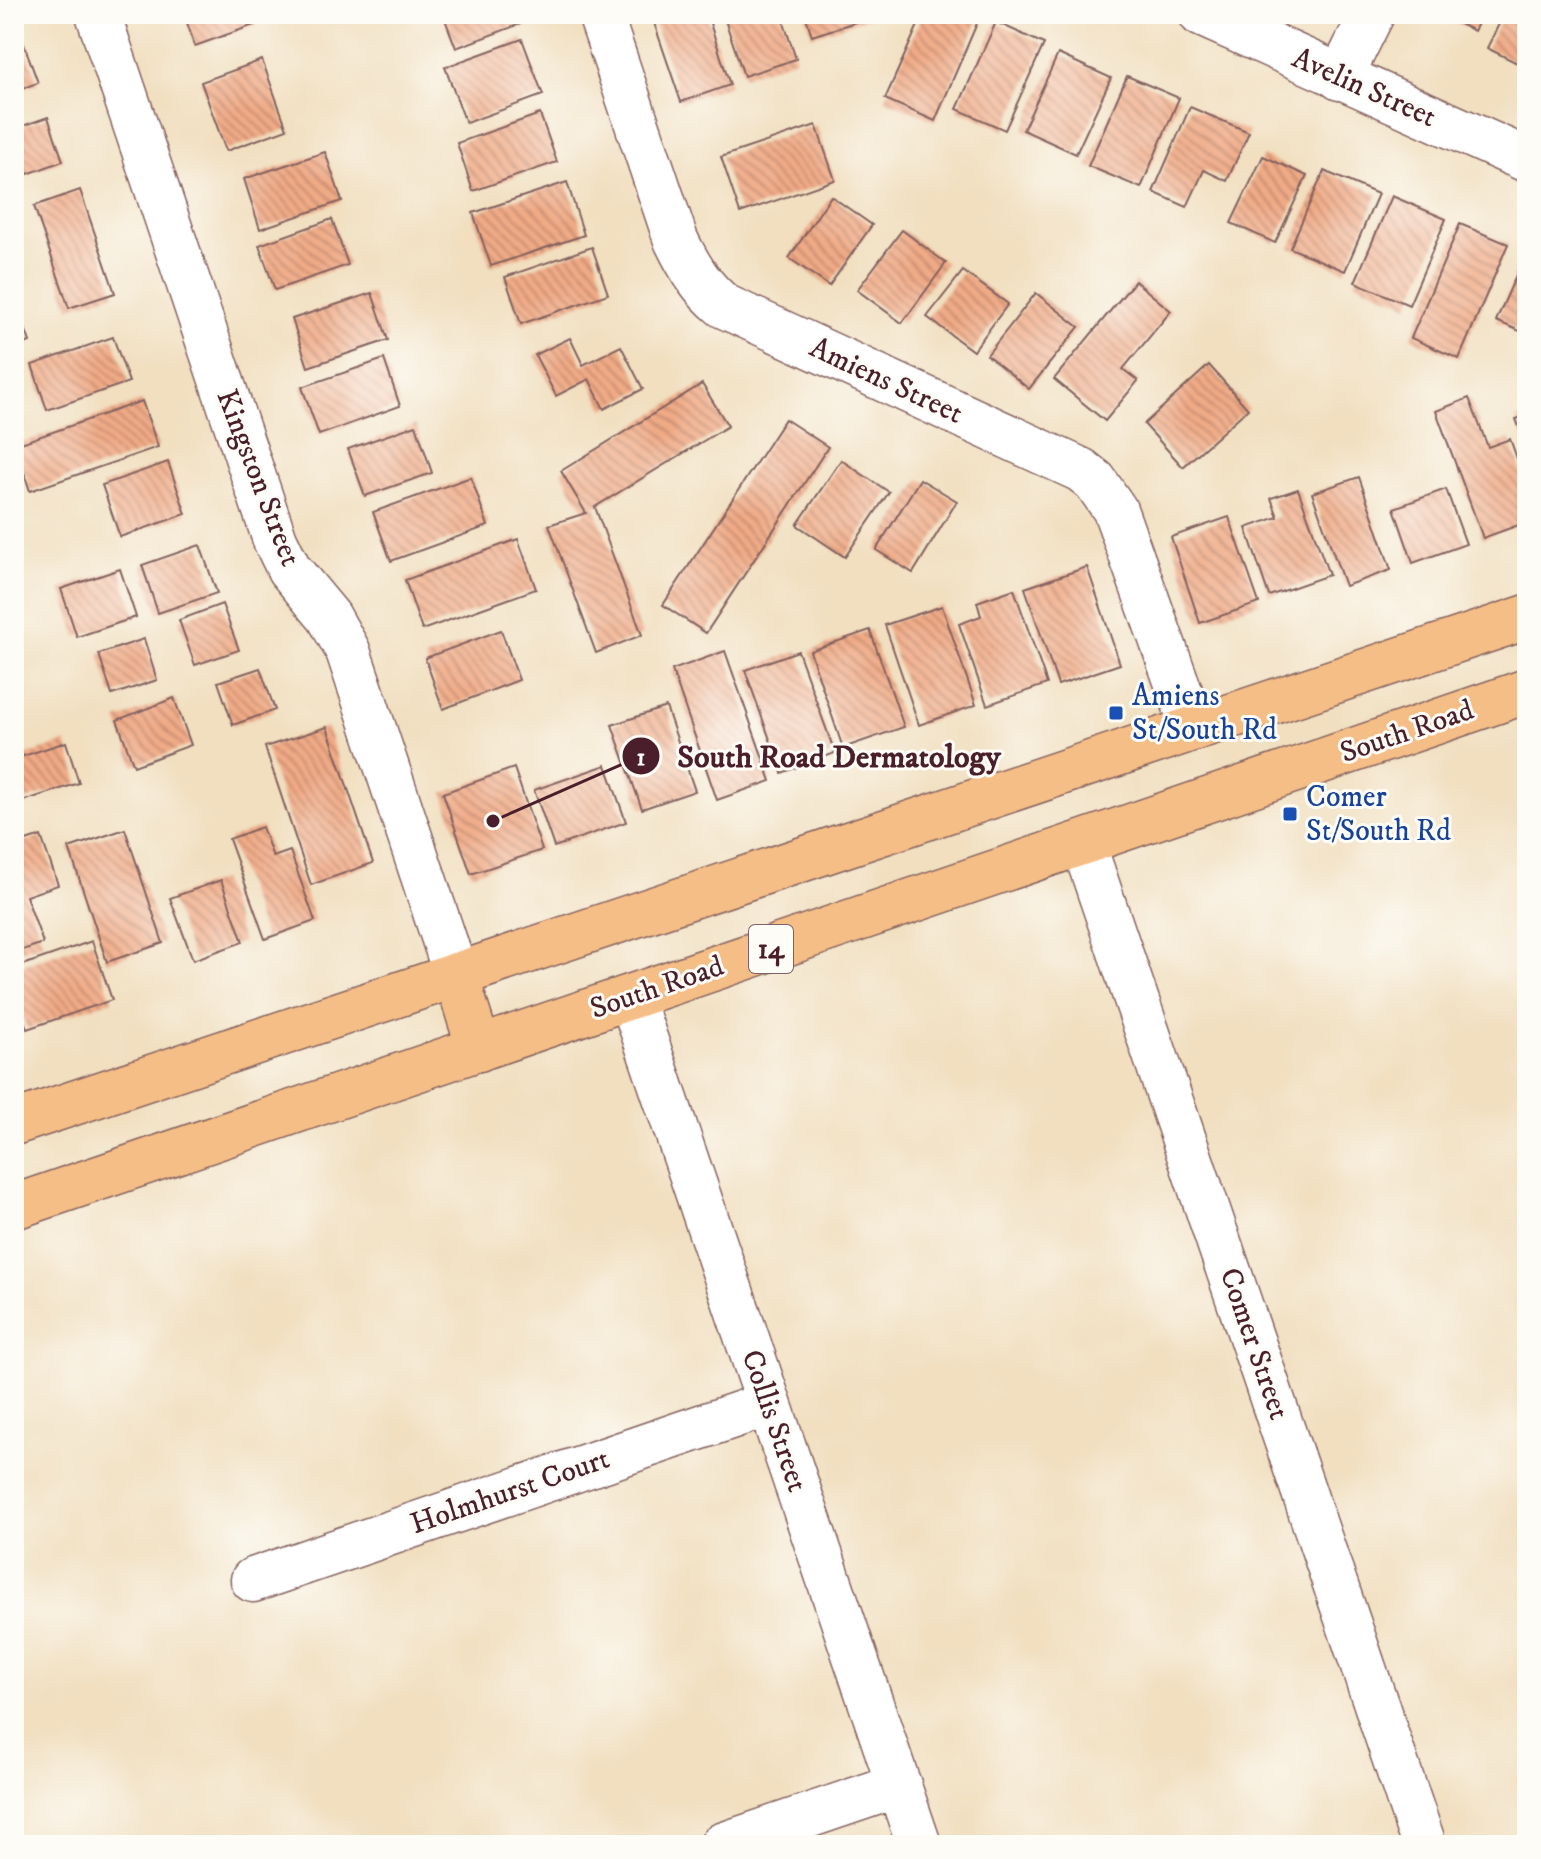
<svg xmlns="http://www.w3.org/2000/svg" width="1541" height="1859" font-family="'IM FELL DW Pica',serif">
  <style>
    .building { fill: url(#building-back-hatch) }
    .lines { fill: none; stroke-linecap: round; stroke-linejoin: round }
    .minor-casing { stroke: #84625f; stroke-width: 47 }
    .major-casing { stroke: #84625f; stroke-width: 47 }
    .minor { stroke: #fff; stroke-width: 44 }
    .major { stroke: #f6be87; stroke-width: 44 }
    .transit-dot { fill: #1a4fb4; stroke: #fdfcf7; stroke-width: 3 }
    .labels { text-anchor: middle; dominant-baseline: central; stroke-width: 6; stroke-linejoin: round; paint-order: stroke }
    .shield { fill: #fdfcf7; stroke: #806168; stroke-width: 2 }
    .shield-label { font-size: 28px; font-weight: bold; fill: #4a1f2b }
    .street-label { font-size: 30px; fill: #4a1f2b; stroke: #fdfcf7 }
    .transit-label { font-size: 30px; fill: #164399; stroke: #fdfcf7; text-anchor: start }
    .leader { fill: none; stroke: #4a1f2b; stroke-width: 3 }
    .callout-dot { fill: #4a1f2b; stroke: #fdfcf7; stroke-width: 3 }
    .mark-label { font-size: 24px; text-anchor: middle; font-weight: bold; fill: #fff }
    .callout-label { font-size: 32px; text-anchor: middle; font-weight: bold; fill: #4a1f2b; stroke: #fdfcf7; stroke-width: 6; stroke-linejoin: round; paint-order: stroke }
  </style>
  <defs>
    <pattern id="building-back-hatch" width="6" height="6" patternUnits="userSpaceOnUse" patternTransform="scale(2)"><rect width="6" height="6" fill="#f0aa86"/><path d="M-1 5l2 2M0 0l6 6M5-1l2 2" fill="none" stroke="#c48a6e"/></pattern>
  </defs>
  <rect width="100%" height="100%" fill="#fdfcf7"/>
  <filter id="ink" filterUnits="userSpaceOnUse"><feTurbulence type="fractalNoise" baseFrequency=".0125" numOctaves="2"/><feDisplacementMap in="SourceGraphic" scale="16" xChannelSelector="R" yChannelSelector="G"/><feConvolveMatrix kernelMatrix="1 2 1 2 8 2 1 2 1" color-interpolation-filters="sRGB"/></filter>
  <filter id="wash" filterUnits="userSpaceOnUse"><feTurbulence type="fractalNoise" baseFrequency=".006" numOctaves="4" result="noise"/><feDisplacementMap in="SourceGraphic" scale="32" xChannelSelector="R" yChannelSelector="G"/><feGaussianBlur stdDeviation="1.8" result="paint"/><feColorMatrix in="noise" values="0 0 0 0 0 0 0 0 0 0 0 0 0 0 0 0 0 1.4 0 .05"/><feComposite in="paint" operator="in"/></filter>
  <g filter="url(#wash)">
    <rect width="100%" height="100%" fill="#f1dfc0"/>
    <g id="blocks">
      <g class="building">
        <path d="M184 14H253L257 24 195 46Z"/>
        <path d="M443 14H519L523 23 456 48Z"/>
        <path d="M651 14H707L730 85 681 102Z"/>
        <path d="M723 14H781L796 59 744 76Z"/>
        <path d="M805 14H870L871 17 812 36Z"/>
        <path d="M923 14H981L935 121 885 99Z"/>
        <path d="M1439 14H1483L1474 31Z"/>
        <path d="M1504 14H1527V68L1487 48Z"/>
        <path d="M996 22 1044 44 1005 130 957 109Z"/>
        <path d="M21 36 38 83 14 91V38Z"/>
        <path d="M522 39 543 95 466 123 445 67Z"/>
        <path d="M1058 54 1111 78 1076 154 1023 130Z"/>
        <path d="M262 60 287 129 226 151 201 82Z"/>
        <path d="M1127 76 1179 98 1141 188 1088 166Z"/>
        <path d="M1190 107 1249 132 1227 181 1204 170 1187 207 1153 192Z"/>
        <path d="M540 114 557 162 473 191 457 143Z"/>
        <path d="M48 117 63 161 14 179V129Z"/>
        <path d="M816 125 835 180 740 213 721 157Z"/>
        <path d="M325 152 342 201 260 229 244 179Z"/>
        <path d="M1263 156 1307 176 1275 243 1231 223Z"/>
        <path d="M1324 171 1378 194 1345 271 1290 248Z"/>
        <path d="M567 182 584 235 491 266 473 213Z"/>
        <path d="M80 190 115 293 69 308 34 206Z"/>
        <path d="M831 196 872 225 829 286 789 258Z"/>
        <path d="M1392 196 1446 219 1409 305 1355 282Z"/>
        <path d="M332 219 348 265 275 290 259 245Z"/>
        <path d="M1460 224 1508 244 1459 359 1411 338Z"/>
        <path d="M902 230 946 263 902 323 857 290Z"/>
        <path d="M592 247 608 294 521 324 505 277Z"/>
        <path d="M1527 250V334L1496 321Z"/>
        <path d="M963 271 1008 304 973 351 927 317Z"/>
        <path d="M1135 281 1171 311 1123 369 1138 381 1105 421 1054 379Z"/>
        <path d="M372 293 388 340 308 367 292 319Z"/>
        <path d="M1036 293 1079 327 1029 389 987 355Z"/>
        <path d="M14 298 30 342 14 348Z"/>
        <path d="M113 337 129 382 47 410 32 365Z"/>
        <path d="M570 338 583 365 621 346 643 389 604 409 589 379 556 396 535 355Z"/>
        <path d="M384 359 400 406 319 435 302 387Z"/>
        <path d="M1209 365 1248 409 1183 467 1144 424Z"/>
        <path d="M702 384 728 426 595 507 642 635 596 653 549 525 586 513 561 471Z"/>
        <path d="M1469 398 1488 447 1510 439 1527 486V522L1483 538 1436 411Z"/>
        <path d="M142 401 158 447 30 491 15 445Z"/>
        <path d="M1527 415V448L1516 419Z"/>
        <path d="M785 419 828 447 706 633 663 605Z"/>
        <path d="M416 425 432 473 365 496 348 449Z"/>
        <path d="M841 460 889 492 845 557 797 525Z"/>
        <path d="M168 462 186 514 120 537 102 485Z"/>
        <path d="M471 477 488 526 391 561 373 512Z"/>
        <path d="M1359 477 1391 570 1345 586 1312 493Z"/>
        <path d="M920 479 957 501 913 573 876 550Z"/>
        <path d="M1298 489 1329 575 1269 596 1246 528 1278 517 1271 498Z"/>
        <path d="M1446 489 1466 544 1413 563 1394 508Z"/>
        <path d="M1229 517 1259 603 1200 623 1171 537Z"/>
        <path d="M518 539 536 589 422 630 405 580Z"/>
        <path d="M200 545 217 593 158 613 142 565Z"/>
        <path d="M1087 567 1120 664 1058 685 1025 588Z"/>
        <path d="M120 569 136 617 77 637 61 589Z"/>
        <path d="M1014 589 1047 684 987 705 959 624 981 616 977 602Z"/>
        <path d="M222 604 239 650 195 665 179 620Z"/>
        <path d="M942 606 976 705 919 725 885 625Z"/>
        <path d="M501 630 519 680 443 709 425 658Z"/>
        <path d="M870 630 904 727 843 748 810 651Z"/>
        <path d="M144 639 157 680 112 695 99 654Z"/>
        <path d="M725 651 771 781 717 800 672 670Z"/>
        <path d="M798 651 835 753 782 773 745 670Z"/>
        <path d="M260 668 275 710 233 725 218 682Z"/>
        <path d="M174 698 191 745 134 766 117 720Z"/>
        <path d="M666 707 695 791 642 809 612 725Z"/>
        <path d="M327 727 373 863 311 885 265 747Z"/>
        <path d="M66 742 79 783 14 804V759Z"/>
        <path d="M606 765 626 822 554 847 534 790Z"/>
        <path d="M514 768 542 850 471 874 443 793Z"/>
        <path d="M262 827 273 857 290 851 315 921 265 939 229 839Z"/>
        <path d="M125 829 163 943 107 962 69 848Z"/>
        <path d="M41 836 58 885 26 896 43 943 14 953V845Z"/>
        <path d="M221 880 243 942 193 960 170 898Z"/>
        <path d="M92 941 112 1000 27 1029 14 991V968Z"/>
      </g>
    </g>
  </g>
  <g filter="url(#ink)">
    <use href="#blocks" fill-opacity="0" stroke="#84625f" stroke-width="2"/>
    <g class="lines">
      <g class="minor-casing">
        <g id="minor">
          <path d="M98 14 275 540 289 569 329 617 348 651 456 975"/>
          <path d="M600 14 676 240C689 267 701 287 724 306L1081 470 1095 481 1115 510 1193 728"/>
          <path d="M1201 14 1527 160"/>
          <path d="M1340 78 1372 14"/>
          <path d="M1083 843 1424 1845"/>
          <path d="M631 997 919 1845"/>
          <path d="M253 1580 768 1404"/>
          <path d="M722 1845 899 1785"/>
        </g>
      </g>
      <g class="major-casing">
        <g id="major">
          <path d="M456 975 479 1049"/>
          <path d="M14 1123 1527 617"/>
          <path d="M14 1207 1527 691"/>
        </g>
      </g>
      <use href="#minor" class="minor"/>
      <use href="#major" class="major"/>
    </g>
  </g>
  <g class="transit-dot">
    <rect x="1108" y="705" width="16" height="16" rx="4"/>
    <rect x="1282" y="806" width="16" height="16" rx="4"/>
  </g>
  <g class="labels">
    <rect class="shield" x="749" y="925" width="44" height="48" rx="6"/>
    <g class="shield-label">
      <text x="771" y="949">14</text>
    </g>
    <g class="street-label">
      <text transform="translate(1364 88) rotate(24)">Avelin Street</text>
      <text transform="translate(886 381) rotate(25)">Amiens Street</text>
      <text transform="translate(258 478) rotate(69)">Kingston Street</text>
      <text transform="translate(1407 732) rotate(-19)">South Road</text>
      <text transform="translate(657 988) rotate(-19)">South Road</text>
      <text transform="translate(1254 1344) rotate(71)">Comer Street</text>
      <text transform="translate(774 1421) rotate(71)">Collis Street</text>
      <text transform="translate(510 1492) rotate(-19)">Holmhurst Court</text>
    </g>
    <g class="transit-label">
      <text x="1132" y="696">Amiens<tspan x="1132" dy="34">St/South Rd</tspan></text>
      <text x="1306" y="797">Comer<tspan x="1306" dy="34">St/South Rd</tspan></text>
    </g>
  </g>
  <path class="leader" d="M493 821L641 756"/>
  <g class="callout-dot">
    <circle cx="493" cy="821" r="8"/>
    <circle cx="641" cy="756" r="20"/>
  </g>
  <g class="mark-label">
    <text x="641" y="765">1</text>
  </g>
  <g class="callout-label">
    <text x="839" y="767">South Road Dermatology</text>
  </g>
  <rect width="1541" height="1859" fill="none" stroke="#fdfcf7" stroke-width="48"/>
</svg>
